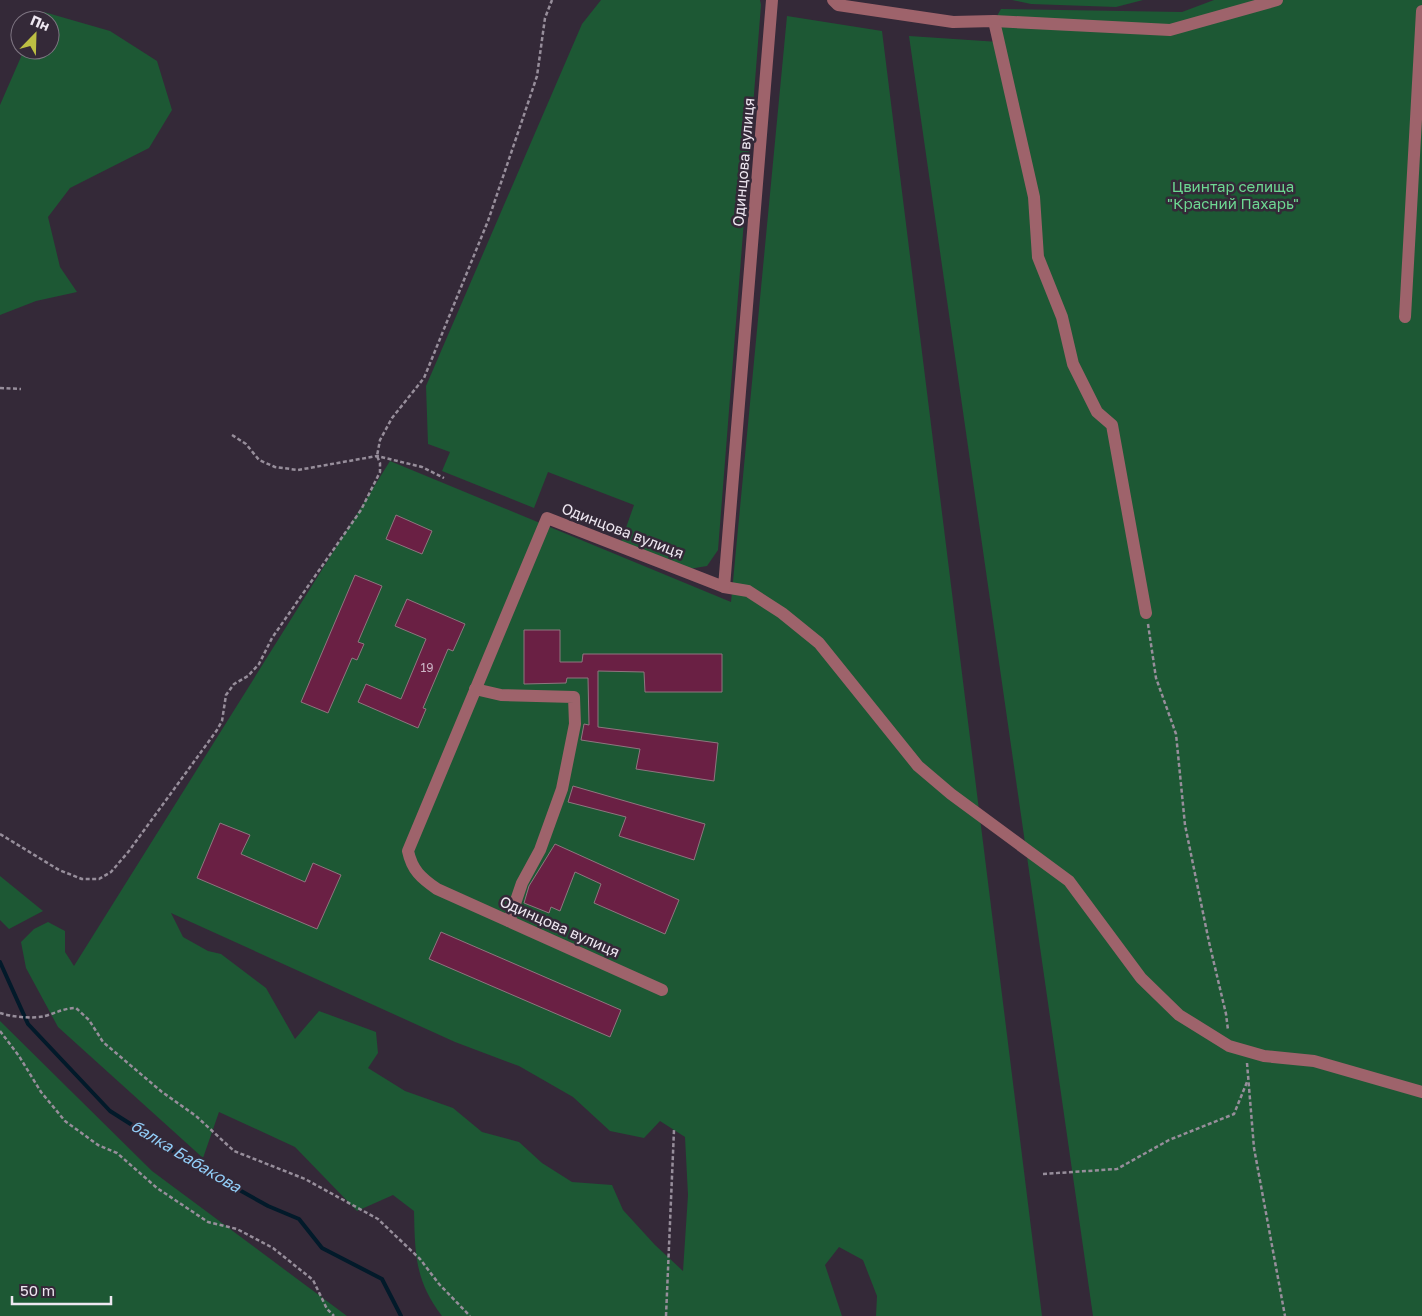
<svg xmlns="http://www.w3.org/2000/svg" width="1422" height="1316" font-family="'Golos Text',sans-serif">
  <style>
    .green { fill: #1d5834; fill-rule: evenodd }
    .lines { fill: none; stroke-linecap: round; stroke-linejoin: round }
    .stream { stroke: #021a2a; stroke-width: 4 }
    .building { fill: #6a2044; stroke: #8e767f }
    .path { stroke: #978e9b; stroke-width: 2.5; stroke-dasharray: 4 2.5; stroke-linecap: butt }
    .minor { stroke: #9e636b; stroke-width: 12 }
    .labels { text-anchor: middle; dominant-baseline: central; stroke-width: 5; stroke-linejoin: round; paint-order: stroke }
    .number-label { font-size: 12px; fill: #cdb5c6 }
    .street-label { font-size: 15px; fill: #eee7f1; stroke: #342938 }
    .park-label { font-size: 15px; fill: #6dd892; stroke: #342938 }
    .water-label { font-size: 16px; font-style: italic; fill: #91ccf6; stroke: #342938 }
  </style>
  <rect width="100%" height="100%" fill="#342938"/>
  <g class="green">
    <path d="M601 0H760L761 5 718 550 707 566 689 569 621 542 634 505 548 472 534 508 442 471 450 452 428 444 426 386 582 24Z"/>
    <path d="M1012 0H1143L1116 7 1031 4Z"/>
    <path d="M1214 0H1422V1316H1093L909 36 999 42 994 21 1001 9 1182 12Z"/>
    <path d="M44 12 110 31 157 61 172 110 149 148 70 188 48 217 60 267 77 292 36 301 0 315V105L24 50H50V20H39Z"/>
    <path d="M787 16 882 31 1042 1316H876L877 1296 863 1260 839 1247 825 1265 842 1316H442C415 1281 415 1254 414 1211L393 1195 357 1211 295 1147 219 1112 203 1158 58 1027 26 968 21 942 34 929 48 922 65 931V952L74 966 390 461 731 602ZM171 913 455 1042 519 1066 573 1097 610 1131 644 1138 660 1121 685 1137 688 1195 683 1271 655 1245 623 1210 612 1185 572 1182 542 1163 519 1142 482 1132 453 1108 405 1091 368 1068 378 1053 376 1032 319 1011 295 1039 266 988 221 954 208 951 183 937Z"/>
    <path d="M0 876 43 911 9 929 0 920Z"/>
    <path d="M0 1021 152 1171 347 1316H0Z"/>
  </g>
  <g class="lines">
    <path class="stream" d="M0 962 28 1024 110 1111 200 1168 268 1206 299 1219 322 1248 382 1279 401 1316"/>
  </g>
  <g class="building">
    <path d="M396 515 432 531 422 554 386 539Z"/>
    <path d="M355 575 382 586 358 642 364 644 357 660 352 658 328 713 301 702Z"/>
    <path d="M407 599 465 624 453 651 448 649 423 708 426 709 418 728 358 702 366 684 401 699 426 639 395 626Z"/>
    <path d="M524 630H560V662H582L583 654H722V692H645L644 672 598 671V727L718 743 714 781 636 769 640 749 581 740 584 724 589 725 588 678H567L566 683 524 684Z"/>
    <path d="M573 786 705 824 694 860 619 836 626 817 568 802Z"/>
    <path d="M220 823 250 835 241 854 305 882 313 863 341 875 317 929 197 878Z"/>
    <path d="M555 844 679 900 665 934 594 903 601 884 575 872 560 911 551 907 549 913 524 903 529 886Z"/>
    <path d="M441 932 621 1010 610 1037 429 959Z"/>
  </g>
  <g class="lines">
    <g class="path">
      <path d="M0 388 21 389"/>
      <path d="M232 435 246 444 259 460 275 467 298 470 377 456 422 467 444 478"/>
      <path d="M1148 624 1156 678 1176 734 1185 825 1209 942 1226 1014 1228 1030"/>
      <path d="M0 834 59 870 82 879H99L111 872 129 851 217 730 222 721 226 695 234 684 248 676 259 664 272 638 361 510 380 472V463L377 456 380 440 392 418 424 378 488 221 528 103 537 76 545 18 552 0"/>
      <path d="M0 1013C12 1017 32 1019 45 1016 56 1013 64 1008 76 1008L89 1020 103 1042 162 1092 196 1116 234 1151 305 1179 378 1219 420 1259 439 1284 470 1316"/>
      <path d="M0 1031 19 1056 41 1092 65 1121 98 1145 117 1153 157 1188 208 1222 237 1229 273 1248 313 1280 327 1309 334 1316"/>
      <path d="M1247 1063 1254 1148 1285 1316"/>
      <path d="M1043 1174 1117 1169 1169 1140 1234 1114 1247 1082"/>
      <path d="M666 1316 674 1130"/>
    </g>
    <g class="minor">
      <path d="M833 0 838 5 953 22 994 21 1170 30 1277 0"/>
      <path d="M994 21 1034 197 1038 257 1062 317 1073 364 1097 412 1112 425 1146 613"/>
      <path d="M1405 317 1422 11"/>
      <path d="M724 587 748 591 782 613 819 643 918 766 951 794 1069 881 1141 978 1179 1015 1229 1046 1264 1056 1314 1061 1422 1092"/>
      <path d="M475 689 501 695 574 697 575 724 562 789 540 850 522 883 509 921"/>
      <path d="M662 990 437 889C421 878 412 870 408 851L547 518 724 587 772 0"/>
    </g>
  </g>
  <g class="labels">
    <g class="number-label">
      <text x="427" y="667">19</text>
    </g>
    <g class="street-label">
      <text transform="translate(743 162) rotate(-85)">Одинцова вулиця</text>
      <text transform="translate(623 530) rotate(21)">Одинцова вулиця</text>
      <text transform="translate(560 926) rotate(24)">Одинцова вулиця</text>
    </g>
    <g class="park-label">
      <text x="1233" y="186">Цвинтар селища<tspan x="1233" dy="17">"Красний Пахарь"</tspan></text>
    </g>
    <g class="water-label">
      <text transform="translate(186 1156) rotate(31)">балка Бабакова</text>
    </g>
  </g>
  <g transform="translate(35 35) rotate(23)"><circle r="24" fill="#342938" stroke="#7e7582"/>
  <path d="M0-4L9 19L0 12L-9 19Z" fill="#bdbf43"/>
  <text y="-8" font-size="14" font-weight="bold" text-anchor="middle" fill="#eee7f1">Пн</text>
  </g>
  <path d="M12 1296v8h99v-8" fill="none" stroke="#eee7f1" stroke-width="2.5"/>
  <text x="20" y="1296" font-size="15" fill="#eee7f1" stroke="#342938" stroke-width="4" paint-order="stroke">50 m</text>
</svg>
